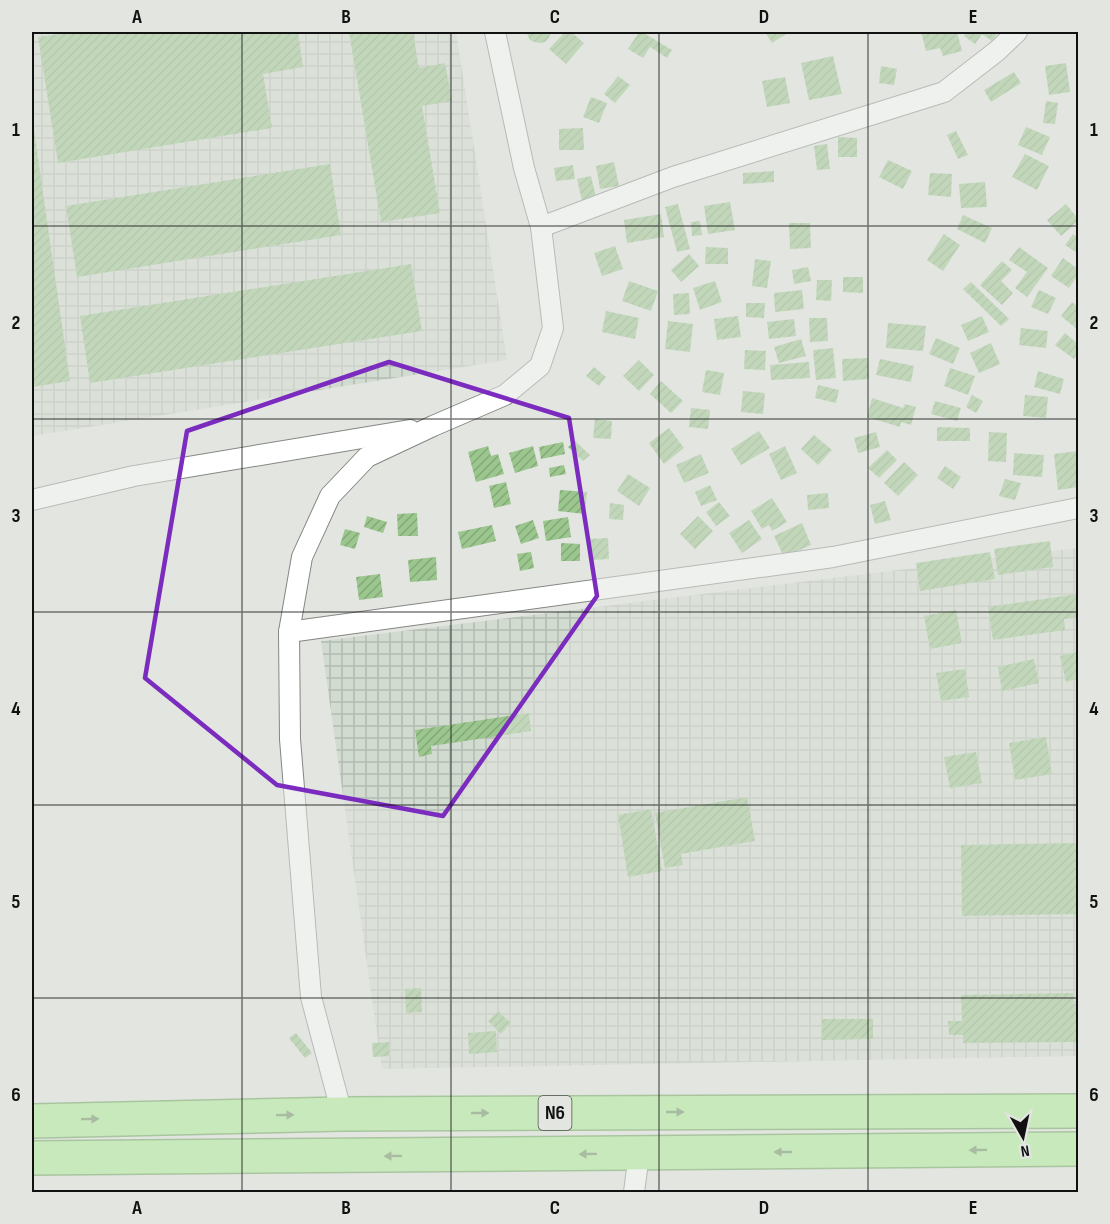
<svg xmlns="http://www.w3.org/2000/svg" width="1110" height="1224" font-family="'Sofia Sans Condensed',sans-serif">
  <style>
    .industrial { fill: url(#industrial-grid) }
    .building { fill: url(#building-hatch) }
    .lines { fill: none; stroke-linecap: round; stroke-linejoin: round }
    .minor-casing { stroke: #848783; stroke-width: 22 }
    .trunk-casing { stroke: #659e51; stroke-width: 36 }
    .minor { stroke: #fff; stroke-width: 20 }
    .trunk { stroke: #a8ee90; stroke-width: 33 }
    .oneway { fill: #648b56 }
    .marked { fill: none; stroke: #7b2cbf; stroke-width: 4.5; stroke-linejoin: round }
    .grid { fill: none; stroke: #101110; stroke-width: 1.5; stroke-opacity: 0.55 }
    .labels { text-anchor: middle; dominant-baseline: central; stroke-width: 5; stroke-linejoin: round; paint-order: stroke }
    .shield { fill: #e2e5e0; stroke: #4f514e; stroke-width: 1.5 }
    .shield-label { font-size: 20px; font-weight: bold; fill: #101110 }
    .neatline { fill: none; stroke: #101110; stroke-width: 2 }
    .grid-label { font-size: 20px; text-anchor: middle; font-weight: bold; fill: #101110 }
  </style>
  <defs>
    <pattern id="industrial-grid" width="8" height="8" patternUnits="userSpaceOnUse" patternTransform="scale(1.5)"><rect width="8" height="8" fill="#d2dbd0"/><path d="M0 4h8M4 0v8" fill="none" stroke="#b3bbb2"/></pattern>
    <pattern id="building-hatch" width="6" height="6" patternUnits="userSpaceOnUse" patternTransform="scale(1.5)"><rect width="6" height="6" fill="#9bc68d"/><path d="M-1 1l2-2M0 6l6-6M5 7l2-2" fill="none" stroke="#84a979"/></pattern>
  </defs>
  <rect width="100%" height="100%" fill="#e2e5e0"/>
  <g class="industrial">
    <path d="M32 32H456L507 360 32 436Z"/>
    <path d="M1078 548V1056L382 1069 321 641Z"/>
  </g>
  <g class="building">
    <path d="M74 32H298L303 67 263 74 272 128 58 163 38 37Z"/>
    <path d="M349 32H413L419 68 445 63 452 101 422 106 440 213 381 222Z"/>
    <path d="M526 32H551L549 38 545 42 540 43 534 42 530 40Z"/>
    <path d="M565 32H571L584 43 566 64 549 49Z"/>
    <path d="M639 32H642L672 50 667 58 650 47 643 58 628 49Z"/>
    <path d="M765 32H789L772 43Z"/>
    <path d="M921 32H957L962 51 943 56 940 48 926 51Z"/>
    <path d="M967 32H994L997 34 992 41 982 34 975 44 964 36Z"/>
    <path d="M833 56 842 94 809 100 801 63Z"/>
    <path d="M1066 63 1070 92 1049 95 1045 66Z"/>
    <path d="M881 66 897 69 894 85 879 83Z"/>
    <path d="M1014 72 1021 83 991 102 984 90Z"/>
    <path d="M618 76 630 85 615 103 604 94Z"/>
    <path d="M785 77 790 103 767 107 762 81Z"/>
    <path d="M591 97 607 103 599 123 583 117Z"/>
    <path d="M1046 101 1058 103 1055 124 1043 123Z"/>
    <path d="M33 123 70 381 32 387V124Z"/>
    <path d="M1026 127 1050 137 1042 155 1018 145Z"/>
    <path d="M583 128 584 150H559V129Z"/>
    <path d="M956 131 968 155 958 159 947 135Z"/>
    <path d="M838 137 857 138V157H838Z"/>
    <path d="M827 144 830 169 817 170 814 146Z"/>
    <path d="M1025 154 1049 166 1037 190 1012 177Z"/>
    <path d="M888 160 912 171 903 189 879 177Z"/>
    <path d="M614 162 619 186 600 189 596 166Z"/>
    <path d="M330 164 341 235 77 277 66 206Z"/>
    <path d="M573 165 575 179 556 181 554 168Z"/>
    <path d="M774 171V182L743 184V173Z"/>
    <path d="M930 173 952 174 951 197 928 195Z"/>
    <path d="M591 176 596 197 582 201 577 179Z"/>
    <path d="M985 182 987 207 961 208 959 184Z"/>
    <path d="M730 202 735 230 708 234 704 206Z"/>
    <path d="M678 204 690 249 677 252 665 207Z"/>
    <path d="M1066 204 1078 219V221L1061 236 1047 220Z"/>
    <path d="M661 214 664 237 627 243 624 220Z"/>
    <path d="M963 215 992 228 985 243 957 229Z"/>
    <path d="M700 221 702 235 692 236 691 222Z"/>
    <path d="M789 223H810L811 248 790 249Z"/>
    <path d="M944 234 960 245 943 271 927 260Z"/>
    <path d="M1073 234 1078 238V250L1077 253 1065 245Z"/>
    <path d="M615 246 623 269 602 276 594 253Z"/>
    <path d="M706 247 728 248V264H705Z"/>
    <path d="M1019 247 1048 268 1027 297 1015 288 1027 272 1009 260Z"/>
    <path d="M689 254 699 266 681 282 671 270Z"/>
    <path d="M1063 258 1078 269V275L1069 288 1051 276Z"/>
    <path d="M755 259 771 261 767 288 752 286Z"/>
    <path d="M1002 261 1012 270 1001 281 1013 293 1002 305 980 285Z"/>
    <path d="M411 264 422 331 90 383 80 316Z"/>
    <path d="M808 267 811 281 794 284 792 270Z"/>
    <path d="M843 277H863V293L843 292Z"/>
    <path d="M817 280H832L831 301 816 300Z"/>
    <path d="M629 281 658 291 651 311 622 301Z"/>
    <path d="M715 281 722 302 700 310 693 288Z"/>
    <path d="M971 282 1009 319 1001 326 963 289Z"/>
    <path d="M802 290 804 309 775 312 774 293Z"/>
    <path d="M1039 290 1056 298 1048 314 1031 307Z"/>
    <path d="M689 293 690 314 674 315 673 294Z"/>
    <path d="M1072 302 1078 307V330L1061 316Z"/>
    <path d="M746 303H765L764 318 746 317Z"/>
    <path d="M606 311 639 318 635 339 602 332Z"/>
    <path d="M738 316 741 337 717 340 714 319Z"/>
    <path d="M982 316 989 332 968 341 961 325Z"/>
    <path d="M809 318H827L828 341 810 342Z"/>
    <path d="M794 319 796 336 769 339 767 322Z"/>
    <path d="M668 321 693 324 690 352 665 349Z"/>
    <path d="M888 323 926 326 923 351 886 348Z"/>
    <path d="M1021 328 1048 331 1046 348 1019 345Z"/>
    <path d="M1065 333 1078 344V353L1074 359 1055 345Z"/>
    <path d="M936 338 960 348 953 364 929 354Z"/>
    <path d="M801 339 806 356 779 363 774 347Z"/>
    <path d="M991 343 1000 364 979 373 970 353Z"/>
    <path d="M833 348 836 378 816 380 813 350Z"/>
    <path d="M745 350 766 351 765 370 744 369Z"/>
    <path d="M868 358 869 379 843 381 842 359Z"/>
    <path d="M880 359 914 366 911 382 876 375Z"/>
    <path d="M639 360 654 375 639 391 623 376Z"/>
    <path d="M809 362 810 378 771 380 770 365Z"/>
    <path d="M594 367 606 377 599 386 586 376Z"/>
    <path d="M950 368 975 376 968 395 944 386Z"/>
    <path d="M706 370 724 373 720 395 702 392Z"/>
    <path d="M1038 371 1064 379 1060 394 1034 387Z"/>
    <path d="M661 381 683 401 671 413 650 394Z"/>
    <path d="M818 385 839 390 836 403 815 398Z"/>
    <path d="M743 391 765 393 763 414 741 412Z"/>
    <path d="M972 395 983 401 976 413 966 407Z"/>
    <path d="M1025 395 1048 397 1046 418 1023 416Z"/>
    <path d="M872 398 903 408 905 404 916 407 911 425 901 422 900 427 867 417Z"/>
    <path d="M935 401 961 408 957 421 931 414Z"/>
    <path d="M691 408 710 410 708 429 689 427Z"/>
    <path d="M595 419 612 421 611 439 593 438Z"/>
    <path d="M937 427 970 428V441H937Z"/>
    <path d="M669 428 684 448 664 464 649 443Z"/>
    <path d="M759 431 770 448 741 465 731 449Z"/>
    <path d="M876 432 880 447 858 453 854 438Z"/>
    <path d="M989 432 1007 433 1006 462 988 461Z"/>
    <path d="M814 435 832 450 818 465 801 449Z"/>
    <path d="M575 441 590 455 583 461 568 447Z"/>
    <path d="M563 442 565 454 541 459 539 447Z"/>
    <path d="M488 446 491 456 498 454 504 474 476 482 468 452Z"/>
    <path d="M533 446 538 466 515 473 509 453Z"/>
    <path d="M785 446 797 473 781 480 769 454Z"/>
    <path d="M887 450 897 460 879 478 868 468Z"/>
    <path d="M1078 451V487L1058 490 1054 454Z"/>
    <path d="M1014 453 1044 455 1042 477 1013 475Z"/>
    <path d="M701 454 709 473 684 483 676 465Z"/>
    <path d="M904 462 918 475 898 496 884 483Z"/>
    <path d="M564 465 566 474 550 477 549 468Z"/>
    <path d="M945 466 961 477 953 489 937 478Z"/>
    <path d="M628 474 650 488 639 506 617 491Z"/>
    <path d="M1005 479 1021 483 1015 500 999 496Z"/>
    <path d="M506 482 511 504 494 508 489 486Z"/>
    <path d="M710 485 717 500 701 506 695 492Z"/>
    <path d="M560 490 587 492 585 514 558 511Z"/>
    <path d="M828 493 829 508 808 510 807 495Z"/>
    <path d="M772 498 787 522 772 531 769 525 762 529 751 511Z"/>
    <path d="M885 501 891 520 875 524 870 505Z"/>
    <path d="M719 502 730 516 716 526 706 512Z"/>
    <path d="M610 503 624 505 623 520 609 519Z"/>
    <path d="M417 513 418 536H398L397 514Z"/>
    <path d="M367 516 387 522 383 533 364 527Z"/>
    <path d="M698 516 713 531 695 549 680 534Z"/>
    <path d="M568 517 571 537 546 541 543 521Z"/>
    <path d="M533 520 539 538 521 544 515 526Z"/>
    <path d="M749 520 762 539 742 553 729 533Z"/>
    <path d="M802 523 811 545 784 557 774 536Z"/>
    <path d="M492 525 496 541 462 549 458 532Z"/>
    <path d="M345 529 360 533 355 549 340 545Z"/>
    <path d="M608 538 609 559 590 560 589 539Z"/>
    <path d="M1050 541 1053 567 998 575 994 549Z"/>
    <path d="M561 543 580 544V561H561Z"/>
    <path d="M531 552 534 568 520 571 517 554Z"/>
    <path d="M990 552 995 579 920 591 916 563Z"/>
    <path d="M436 557 437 580 410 582 408 560Z"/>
    <path d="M380 574 383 597 359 600 356 577Z"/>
    <path d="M1078 594V617L1064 619 1065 630 993 640 988 607Z"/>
    <path d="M956 610 962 643 930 649 924 616Z"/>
    <path d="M1078 652V679L1066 682 1060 656Z"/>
    <path d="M1034 659 1039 683 1002 691 998 667Z"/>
    <path d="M965 669 969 697 941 701 936 673Z"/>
    <path d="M529 713 531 731 431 746 432 754 419 757 415 730Z"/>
    <path d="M1046 737 1052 774 1015 780 1009 743Z"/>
    <path d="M976 752 982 783 950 788 944 757Z"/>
    <path d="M747 797 755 841 681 854 683 865 665 868 655 813Z"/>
    <path d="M651 809 662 871 628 877 618 815Z"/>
    <path d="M1078 843V914L962 916 961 845Z"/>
    <path d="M421 988 422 1012 406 1013 405 989Z"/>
    <path d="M1073 993V1004H1078V1042L963 1043V1035H949L948 1021H962L961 995Z"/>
    <path d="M498 1011 511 1023 501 1034 488 1021Z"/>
    <path d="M822 1019H873V1039L822 1040Z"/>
    <path d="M496 1031 497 1052 469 1054 468 1033Z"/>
    <path d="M296 1033 312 1053 305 1058 289 1038Z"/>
    <path d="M389 1042V1056L373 1057 372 1043Z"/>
  </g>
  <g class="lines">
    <g class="minor-casing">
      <g id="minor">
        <path d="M541 227 673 177 944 92 997 51 1017 32"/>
        <path d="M32 500 134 476 410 430"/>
        <path d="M289 632 833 557 1078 508"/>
        <path d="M342 1114 311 997 290 739 289 632 302 557 330 496 367 457 433 426 505 395 540 366 553 328 541 227 524 168 495 32"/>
        <path d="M634 1192 639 1154"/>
      </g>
    </g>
    <g class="trunk-casing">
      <g id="trunk">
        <path d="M32 1121 342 1114 1078 1111"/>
        <path d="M32 1158 1078 1149"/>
      </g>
    </g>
    <use href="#minor" class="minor"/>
    <use href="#trunk" class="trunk"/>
  </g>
  <defs><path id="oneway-solid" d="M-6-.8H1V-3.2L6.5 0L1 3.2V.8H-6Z" transform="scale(1.5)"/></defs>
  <g class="oneway">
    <use href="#oneway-solid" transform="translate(675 1112)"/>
    <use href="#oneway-solid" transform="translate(480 1113)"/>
    <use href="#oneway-solid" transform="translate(285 1115) rotate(-1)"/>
    <use href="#oneway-solid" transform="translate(90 1119) rotate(-1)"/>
    <use href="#oneway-solid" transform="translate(978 1150) rotate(179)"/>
    <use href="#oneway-solid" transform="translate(783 1152) rotate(180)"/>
    <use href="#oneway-solid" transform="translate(588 1154) rotate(179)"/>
    <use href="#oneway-solid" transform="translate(393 1156) rotate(179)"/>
  </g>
  <path d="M0 0H1110V1224H0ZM389 362 569 418 597 596 443 816 277 785 145 678 187 431Z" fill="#e2e5e0" fill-opacity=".55" fill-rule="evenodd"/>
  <path class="marked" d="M389 362 569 418 597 596 443 816 277 785 145 678 187 431Z"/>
  <path class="grid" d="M242 32V1192M451 32V1192M659 32V1192M868 32V1192M32 226H1078M32 419H1078M32 612H1078M32 805H1078M32 998H1078"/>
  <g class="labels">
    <rect class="shield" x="538.5" y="1096" width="33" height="34" rx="4.5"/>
    <g class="shield-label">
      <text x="555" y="1113">N6</text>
    </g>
  </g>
  <rect width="1110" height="1224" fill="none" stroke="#e2e5e0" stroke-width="66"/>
  <g transform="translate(1023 1137) rotate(171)" stroke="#e2e5e0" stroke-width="4.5" paint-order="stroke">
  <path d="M0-4.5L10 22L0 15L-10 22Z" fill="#101110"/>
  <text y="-9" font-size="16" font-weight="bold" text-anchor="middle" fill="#101110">N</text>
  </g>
  <rect x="33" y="33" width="1044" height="1158" class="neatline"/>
  <g class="grid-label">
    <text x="137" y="23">A</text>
    <text x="346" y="23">B</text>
    <text x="555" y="23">C</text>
    <text x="764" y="23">D</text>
    <text x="973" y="23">E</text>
    <text x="16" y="136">1</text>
    <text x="1094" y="136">1</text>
    <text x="16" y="329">2</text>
    <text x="1094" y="329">2</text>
    <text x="16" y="522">3</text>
    <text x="1094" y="522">3</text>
    <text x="16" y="715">4</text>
    <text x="1094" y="715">4</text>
    <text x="16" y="908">5</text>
    <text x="1094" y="908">5</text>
    <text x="16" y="1101">6</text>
    <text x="1094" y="1101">6</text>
    <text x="137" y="1214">A</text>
    <text x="346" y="1214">B</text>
    <text x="555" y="1214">C</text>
    <text x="764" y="1214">D</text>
    <text x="973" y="1214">E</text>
  </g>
</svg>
